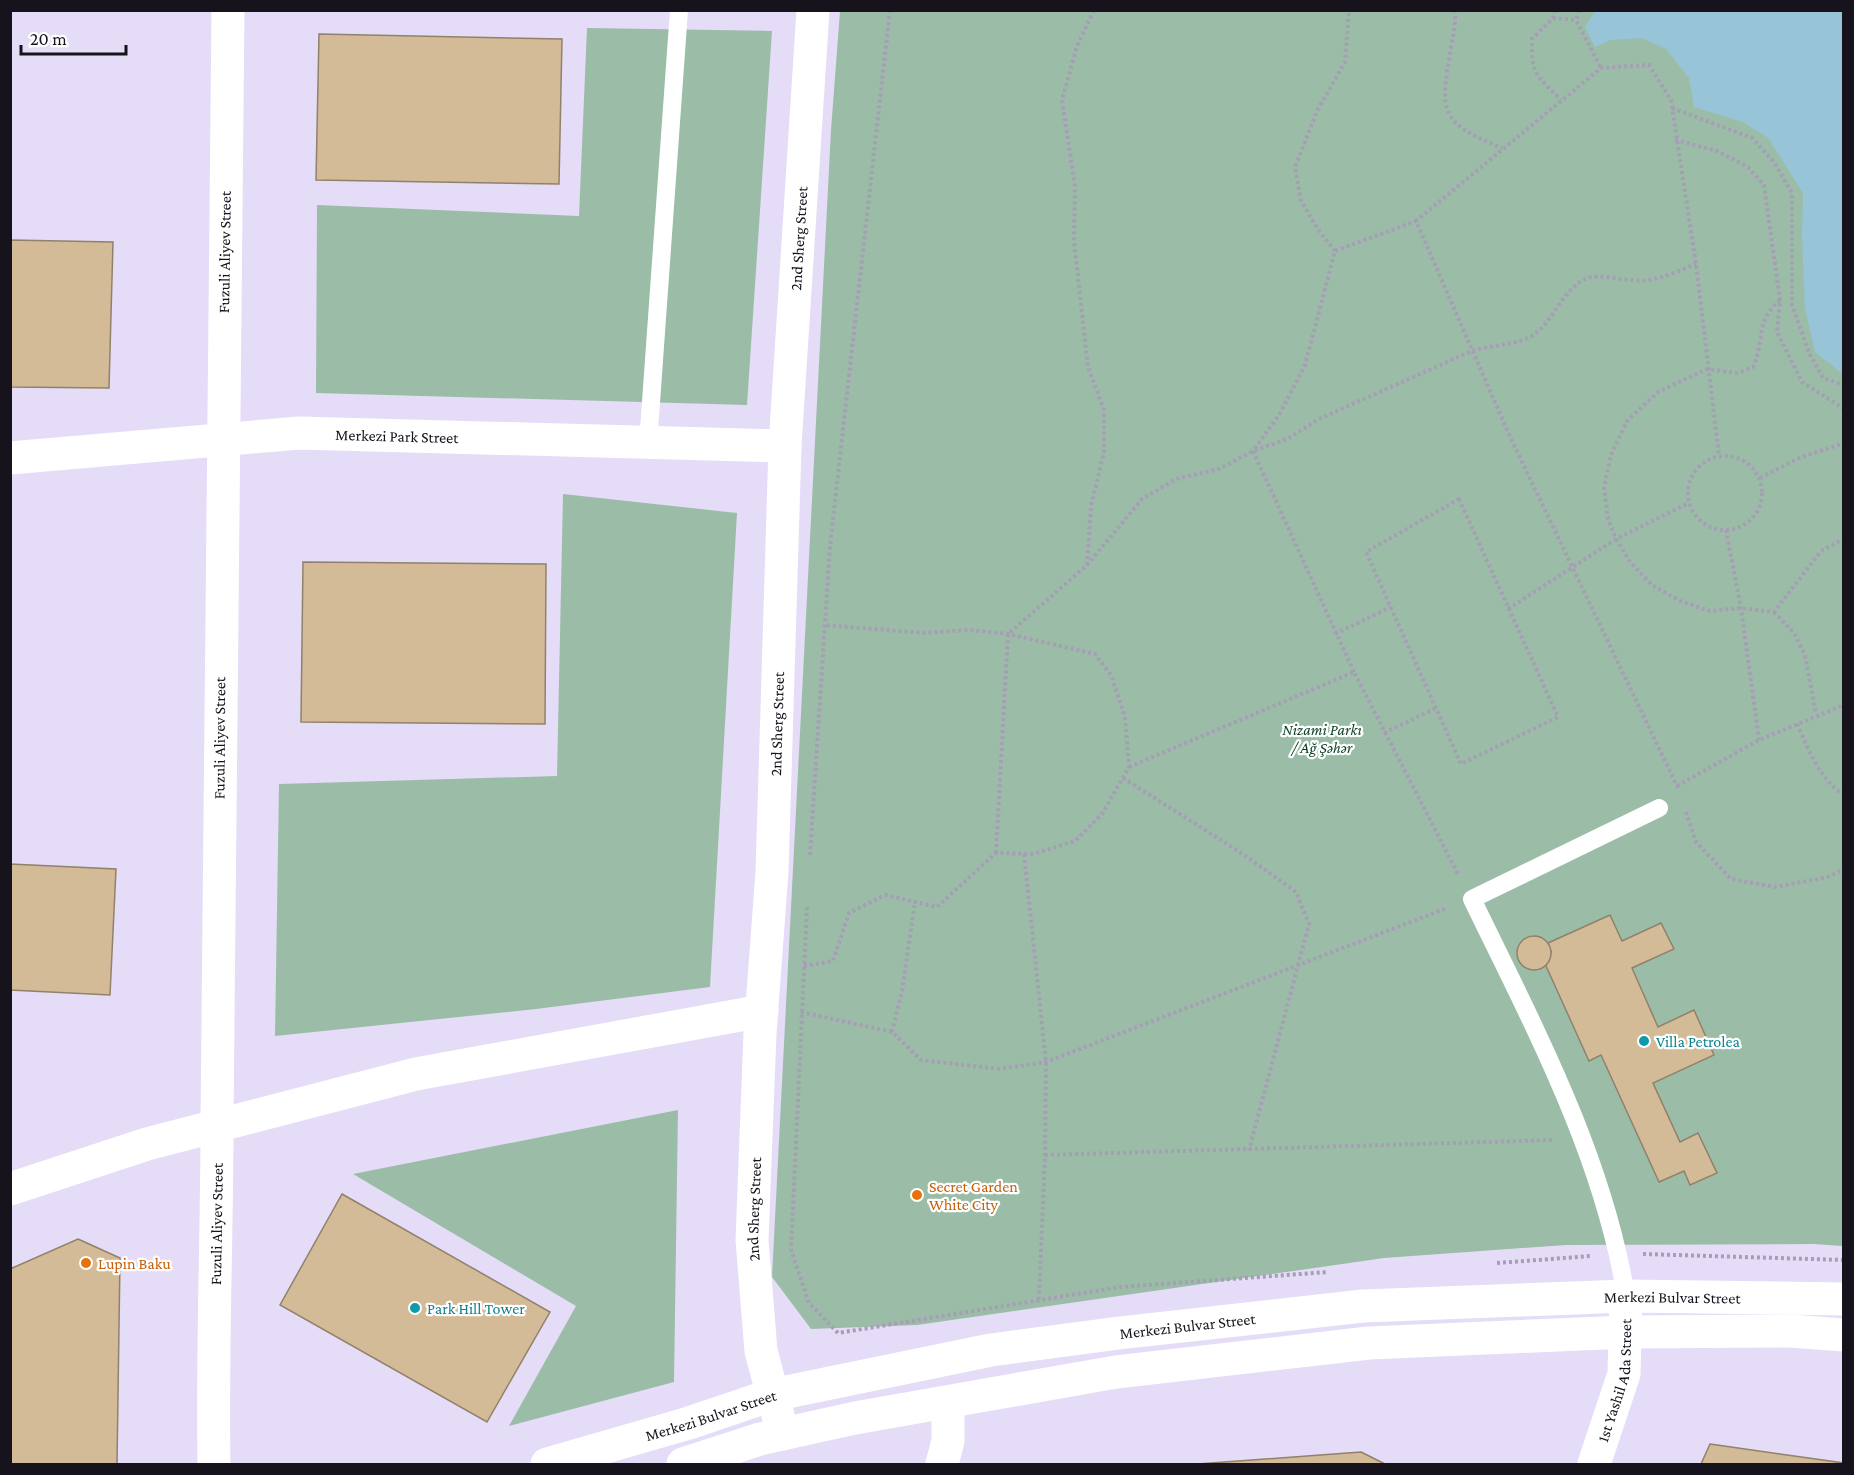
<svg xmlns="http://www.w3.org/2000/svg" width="1854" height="1475" font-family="'Crimson Pro',serif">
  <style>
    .green { fill: #9bbda8 }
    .water { fill: #97c4d7 }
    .building { fill: #d3bb98; stroke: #91816b; stroke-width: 1.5 }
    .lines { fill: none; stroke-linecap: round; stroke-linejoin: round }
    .path { stroke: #a59eb4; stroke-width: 4; stroke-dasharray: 3 3; stroke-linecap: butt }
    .lane { stroke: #fff; stroke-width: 18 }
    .street { stroke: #fff; stroke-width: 33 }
    .secondary { stroke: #fff; stroke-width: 33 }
    .culture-dot { fill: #0f9aa8; stroke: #fff; stroke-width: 2 }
    .food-dot { fill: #e8710a; stroke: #fff; stroke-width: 2 }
    .labels { text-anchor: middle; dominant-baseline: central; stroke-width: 4.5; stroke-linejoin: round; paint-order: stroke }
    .street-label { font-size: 16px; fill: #16131c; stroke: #fff }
    .park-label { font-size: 16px; font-style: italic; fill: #0d3f27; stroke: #fff }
    .culture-label { font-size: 16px; fill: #0d838f; stroke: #fff; text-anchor: start }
    .food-label { font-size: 16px; fill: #c56008; stroke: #fff; text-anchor: start }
  </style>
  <rect width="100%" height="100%" fill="#e5dcf8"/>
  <g class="green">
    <path d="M840 11H1843V1246L1813 1244 1566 1245 1384 1258 917 1325 811 1329 772 1277 831 130Z"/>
    <path d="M587 28 772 31 747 405 316 393 317 205 579 216Z"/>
    <path d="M563 494 737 513 710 987 536 1009 275 1036 279 784 557 776Z"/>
    <path d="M678 1110 674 1382 509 1426 576 1306 353 1174Z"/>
  </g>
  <path class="water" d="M1595 11H1843V374L1815 352 1805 308 1802 236 1803 193 1768 138 1743 122 1694 107 1689 78 1666 49 1642 38 1611 40 1595 47 1585 27Z"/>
  <g class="building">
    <path d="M319 34 562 39 559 184 316 180Z"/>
    <path d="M10 240 113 242 109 388 10 387Z"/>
    <path d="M303 562 546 564 545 724 301 722Z"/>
    <path d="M10 864 116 869 110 995 10 990Z"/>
    <path d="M1610 915 1622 941 1661 923 1674 949 1632 968 1658 1027 1694 1010 1714 1055 1653 1083 1680 1142 1698 1133 1717 1173 1690 1185 1684 1171 1659 1182 1601 1055 1589 1061 1546 966 1551 952 1548 943Z"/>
    <circle cx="1534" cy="953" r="17"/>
    <path d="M342 1194 550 1312 487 1422 280 1305Z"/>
    <path d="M78 1239 120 1258 117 1464H10V1269Z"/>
    <path d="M1710 1444 1844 1463V1464H1701Z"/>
    <path d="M1361 1452 1385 1464H1197Z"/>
  </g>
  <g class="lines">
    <g class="path">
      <path d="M1455 10C1456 23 1453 35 1451 48 1440 112 1438 122 1502 148"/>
      <path d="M1555 10 1553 18 1532 39C1531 76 1536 74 1561 100"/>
      <path d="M1579 10 1576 20 1601 68"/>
      <path d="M1553 18 1576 20"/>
      <path d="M1672 108 1752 138 1774 162 1792 193V305L1809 353 1823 378 1844 385"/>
      <path d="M1675 140 1717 151 1748 167 1764 185 1780 300 1777 332 1802 382 1844 409"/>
      <path d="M1335 251 1317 228 1301 201 1295 167 1317 111 1345 62 1349 10"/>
      <path d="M1780 300C1755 321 1765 340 1753 367L1737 373 1707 369 1658 392 1627 421 1611 455 1604 487 1608 519 1616 539 1631 563 1652 585 1680 601 1710 611 1741 608 1774 612 1821 551 1844 539"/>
      <circle cx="1725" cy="493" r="37"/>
      <path d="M1760 478 1799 458 1844 443"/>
      <path d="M1459 499 1558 717 1461 764 1366 552Z"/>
      <path d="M1726 530 1741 608 1759 740"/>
      <path d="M1087 565 1091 506 1104 452V410L1088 367 1074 241 1075 186 1062 100 1077 46 1094 10"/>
      <path d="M1508 609 1616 539 1689 503"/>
      <path d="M1774 612 1794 633 1805 655 1816 714"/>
      <path d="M1335 634 1391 607"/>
      <path d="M1354 672 1253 451 1279 415 1305 365 1335 251 1416 221"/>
      <path d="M1797 724C1809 750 1819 779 1844 795"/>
      <path d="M1384 733 1436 708"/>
      <path d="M1129 767 1354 672 1459 876"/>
      <path d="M1123 778 1243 854 1296 892 1309 924 1249 1150"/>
      <path d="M1677 786 1759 740 1844 705"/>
      <path d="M1678 788 1511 439 1416 221 1601 68 1649 65 1671 100 1696 264 1719 456"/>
      <path d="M1686 812 1696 842 1731 879 1775 887 1828 877 1844 869"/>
      <path d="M996 853 1008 634 1087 565 1142 499 1176 479 1219 469 1253 451 1287 439 1319 419 1474 350C1493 345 1520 345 1535 334 1554 319 1563 290 1585 279 1598 272 1629 283 1648 280 1664 278 1681 270 1696 264"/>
      <path d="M1024 854 1046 1062 1045 1155 1039 1299"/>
      <path d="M810 855 830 546 890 10"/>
      <path d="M807 907 791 1250 809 1303 838 1333 1120 1287 1328 1272"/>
      <path d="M804 966 833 961 849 913 885 895 937 907 996 853 1034 854 1075 841 1102 814 1129 767 1125 717 1111 675 1095 654 1008 634 968 630 925 633 823 625"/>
      <path d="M801 1012 892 1032 921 1060 1000 1069 1046 1062 1447 908"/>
      <path d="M892 1032 902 991 915 902"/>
      <path d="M1045 1155 1554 1140"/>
      <path d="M1643 1254 1844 1260"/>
      <path d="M1497 1263 1591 1256"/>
    </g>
    <g class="lane">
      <path d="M648 444 679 10"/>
      <path d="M1626 1296C1603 1155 1534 1027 1472 899L1659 808"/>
    </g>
    <g class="street">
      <path id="s1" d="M10 458 299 433 785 446"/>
      <path d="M10 1189 147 1144 416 1074 762 1011"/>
      <path id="s2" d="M783 1434 761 1351 752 1240 760 1033 772 872 785 446 813 10"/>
      <path id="s3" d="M214 1464C212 1350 217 1236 217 1121 218 751 221 381 228 10"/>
      <path d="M942 1464 948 1441V1403"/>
      <path id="s4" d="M1594 1464 1624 1374 1626 1296"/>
    </g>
    <g class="secondary">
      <path id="s5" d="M547 1464 689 1423 772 1395 991 1350 1119 1333 1363 1306 1626 1296 1844 1299"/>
      <path d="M683 1464 760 1439 855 1418 1116 1372 1369 1343 1626 1332 1790 1331 1844 1335"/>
    </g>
  </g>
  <g class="culture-dot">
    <circle cx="1644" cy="1041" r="6"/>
    <circle cx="415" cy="1308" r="6"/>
  </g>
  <g class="food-dot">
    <circle cx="917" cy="1195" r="6"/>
    <circle cx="86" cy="1263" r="6"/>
  </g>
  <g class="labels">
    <g class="street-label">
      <text stroke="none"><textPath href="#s2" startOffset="1200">2nd Sherg Street</textPath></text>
      <text stroke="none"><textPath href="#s3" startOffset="1212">Fuzuli Aliyev Street</textPath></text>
      <text stroke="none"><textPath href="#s1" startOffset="388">Merkezi Park Street</textPath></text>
      <text stroke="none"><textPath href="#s2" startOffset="714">2nd Sherg Street</textPath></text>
      <text stroke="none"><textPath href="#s3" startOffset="726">Fuzuli Aliyev Street</textPath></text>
      <text stroke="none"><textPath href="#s2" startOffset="228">2nd Sherg Street</textPath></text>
      <text stroke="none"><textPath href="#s3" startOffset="240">Fuzuli Aliyev Street</textPath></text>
      <text stroke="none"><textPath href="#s5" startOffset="1143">Merkezi Bulvar Street</textPath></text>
      <text stroke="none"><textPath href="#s5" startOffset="657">Merkezi Bulvar Street</textPath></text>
      <text stroke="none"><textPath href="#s4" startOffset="87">1st Yashil Ada Street</textPath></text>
      <text stroke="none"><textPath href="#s5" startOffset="171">Merkezi Bulvar Street</textPath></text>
    </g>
    <g class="park-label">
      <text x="1322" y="729">Nizami Parkı<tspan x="1322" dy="18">/ Ağ Şəhər</tspan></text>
    </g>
    <g class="culture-label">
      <text x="1656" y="1041">Villa Petrolea</text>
      <text x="427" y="1308">Park Hill Tower</text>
    </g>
    <g class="food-label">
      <text x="929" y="1186">Secret Garden<tspan x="929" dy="18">White City</tspan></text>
      <text x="98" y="1263">Lupin Baku</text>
    </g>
  </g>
  <rect width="1854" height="1475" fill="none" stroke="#16131c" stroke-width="24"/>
  <path d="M21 45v9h105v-9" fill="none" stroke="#16131c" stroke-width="3"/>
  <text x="30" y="45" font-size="18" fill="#16131c" stroke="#ffffff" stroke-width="4.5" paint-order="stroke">20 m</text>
</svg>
